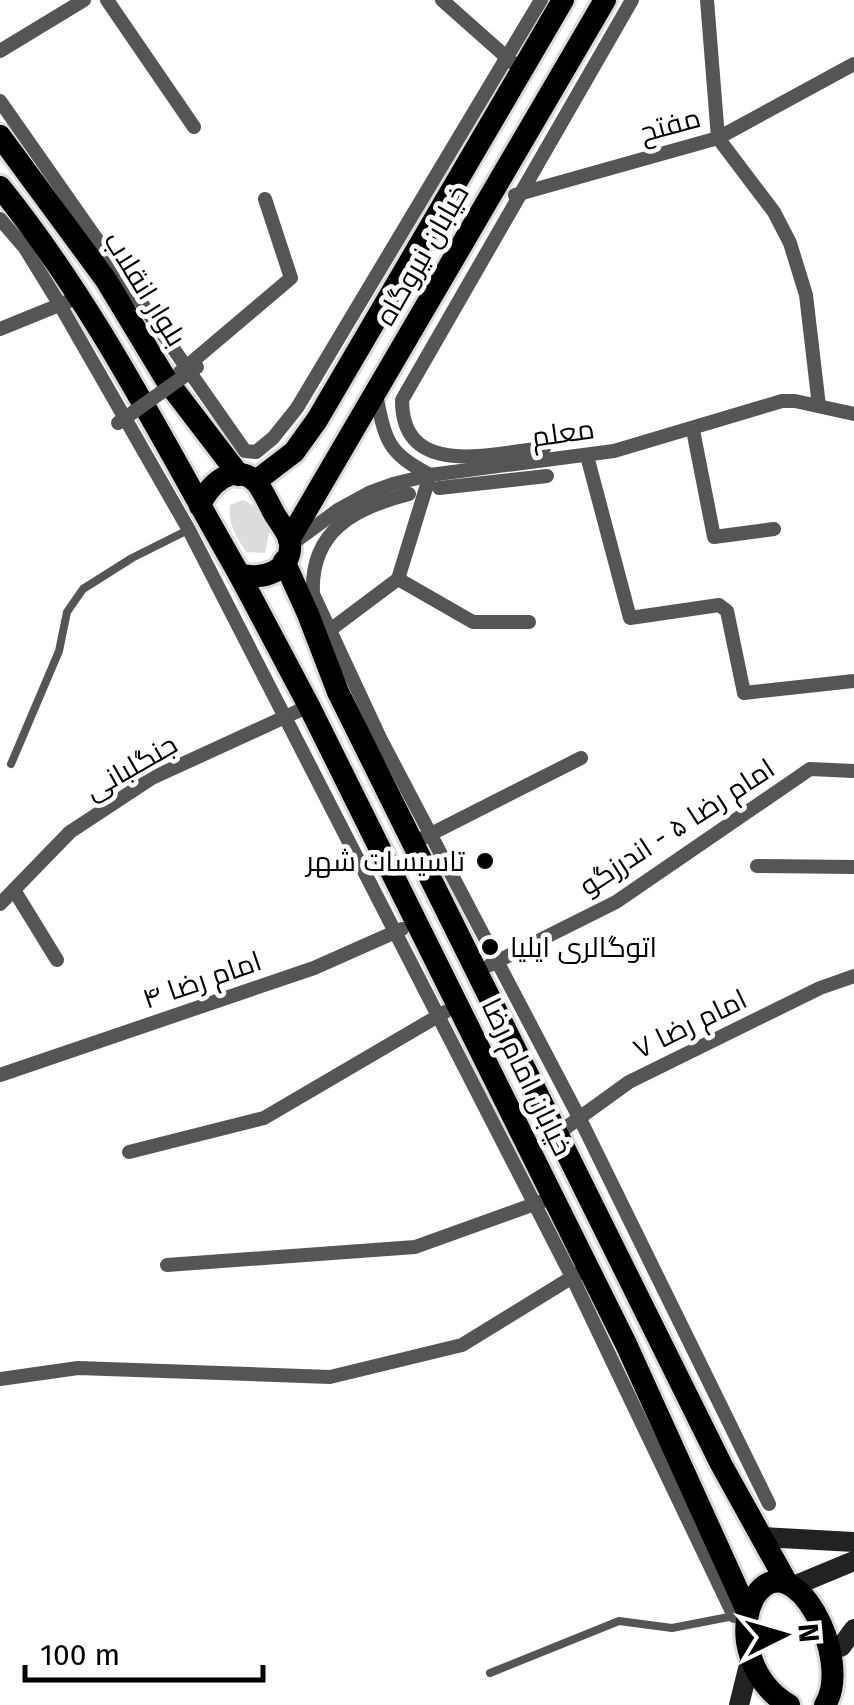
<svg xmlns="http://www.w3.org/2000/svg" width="854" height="1705" font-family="'Fira Sans',Cairo,sans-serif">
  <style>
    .green { fill: #dcdcdc }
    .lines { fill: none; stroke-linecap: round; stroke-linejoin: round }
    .primary-casing { stroke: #dbdbdb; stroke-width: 28 }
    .lane { stroke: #555; stroke-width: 8 }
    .street { stroke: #555; stroke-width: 14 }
    .secondary { stroke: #222; stroke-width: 20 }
    .primary { stroke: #000; stroke-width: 22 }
    .street-bridge { stroke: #555; stroke-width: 14 }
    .poi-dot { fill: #000; stroke: #fff; stroke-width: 4 }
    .labels { text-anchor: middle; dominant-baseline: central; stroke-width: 9; stroke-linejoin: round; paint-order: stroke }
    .street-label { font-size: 28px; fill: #000; stroke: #fff }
    .poi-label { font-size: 28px; fill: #000; stroke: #fff; text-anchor: end }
  </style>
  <rect width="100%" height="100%" fill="#fff"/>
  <path class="green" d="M243 500 257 507 270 529 265 553 246 552C237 538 227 522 230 505Z"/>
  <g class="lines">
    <g class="primary-casing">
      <g id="primary">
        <path d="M0 136 106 280 167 381 239 475"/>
        <path d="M0 187C96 306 163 442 239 574 260 581 293 572 290 543 289 534 280 523 275 515 269 505 263 489 255 481 233 461 207 486 200 506"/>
        <path d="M256 481 294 452 317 420 563 0"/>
        <path d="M289 540 605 0"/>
        <path d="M284 561 308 614 338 692 721 1464 787 1583"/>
        <path d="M239 574 309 706 626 1344 748 1613"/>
        <path d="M789 1705C765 1691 752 1669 747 1642 745 1627 747 1609 755 1596 792 1540 854 1659 825 1705"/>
      </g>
    </g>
    <g class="lane">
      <path d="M11 764 59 651 67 612 83 589 132 558 190 529"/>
      <path d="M490 1673 619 1621 672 1628 734 1616"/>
    </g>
    <g class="street">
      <path d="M107 0 194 127"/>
      <path d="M442 0 513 63"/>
      <path d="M707 0 718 138 774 212 790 243 806 295 819 406"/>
      <path d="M0 51 84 0"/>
      <path d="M0 101 245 451 256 452 273 438 297 408 541 0"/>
      <path d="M515 195 718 138 854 64"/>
      <path d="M0 219 25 248 60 305 189 530 572 1277 734 1616"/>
      <path d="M0 329 69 301"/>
      <path d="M180 372 291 278 265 199"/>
      <path d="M376 395C386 442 387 452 430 475"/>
      <path d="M693 430 714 537 774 529"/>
      <path d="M544 448C492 453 402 480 402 400L632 0"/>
      <path d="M587 456 630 618 719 605 727 611 744 693 854 681"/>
      <path d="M439 488 547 476"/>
      <path d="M409 494C354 508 310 531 313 594L380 738 582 1123 769 1504"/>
      <path d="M293 543 338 510 371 492 393 484 430 475 614 451 782 401H795L854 414"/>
      <path d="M398 579 473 622H529"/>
      <path d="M326 633 398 579 430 475"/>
      <path d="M423 838 581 758"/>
      <path d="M757 866 854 867"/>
      <path d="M14 890 57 960"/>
      <path d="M0 904 70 832 152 778 309 706"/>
      <path d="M490 965 616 902 810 769 854 771"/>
      <path d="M0 1075 314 968 402 929"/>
      <path d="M557 1134 629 1082 820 988 854 976"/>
      <path d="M129 1152 264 1118 445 1012"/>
      <path d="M167 1265 415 1247 543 1201"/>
      <path d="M0 1379 78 1368 330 1377 462 1345 579 1273"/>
    </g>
    <g class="secondary">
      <path d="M761 1537 854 1542"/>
      <path d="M796 1585 854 1561"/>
      <path d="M841 1647 854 1629"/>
      <path d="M739 1705 751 1657"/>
    </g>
    <use href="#primary" class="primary"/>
    <path class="street-bridge" d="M118 423 197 367"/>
  </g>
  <g class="poi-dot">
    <circle cx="485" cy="861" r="10"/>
    <circle cx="490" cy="947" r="10"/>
  </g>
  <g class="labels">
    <g class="street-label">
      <text transform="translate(670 125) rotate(-15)">مفتح</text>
      <text transform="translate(422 255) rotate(-60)">خیابان نیروگاه</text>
      <text transform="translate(145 289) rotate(58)">بلوار انقلاب</text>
      <text transform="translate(563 433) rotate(-8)">معلم</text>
      <text transform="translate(131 767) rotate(-30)">جنگلبانی</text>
      <text transform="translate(677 827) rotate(-33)">امام رضا ۵ - اندرزگو</text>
      <text transform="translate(202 980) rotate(-19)">امام رضا ۴</text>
      <text transform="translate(690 1024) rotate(-26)">امام رضا ۷</text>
      <text transform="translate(527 1077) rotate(64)">خیابان امام رضا</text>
    </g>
    <g class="poi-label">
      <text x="465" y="861">تاسیسات شهر</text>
      <text x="510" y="947" text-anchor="start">اتوگالری ایلیا</text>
    </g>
  </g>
  <g transform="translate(784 1635) rotate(85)" stroke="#ffffff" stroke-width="8" paint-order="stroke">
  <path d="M0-8L18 38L0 25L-18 38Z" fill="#000000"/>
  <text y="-15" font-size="28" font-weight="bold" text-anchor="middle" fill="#000000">N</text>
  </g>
  <path d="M25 1665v15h238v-15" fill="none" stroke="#000000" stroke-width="5"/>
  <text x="40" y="1665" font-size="30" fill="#000000" stroke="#ffffff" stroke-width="8" paint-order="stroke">100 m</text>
</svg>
